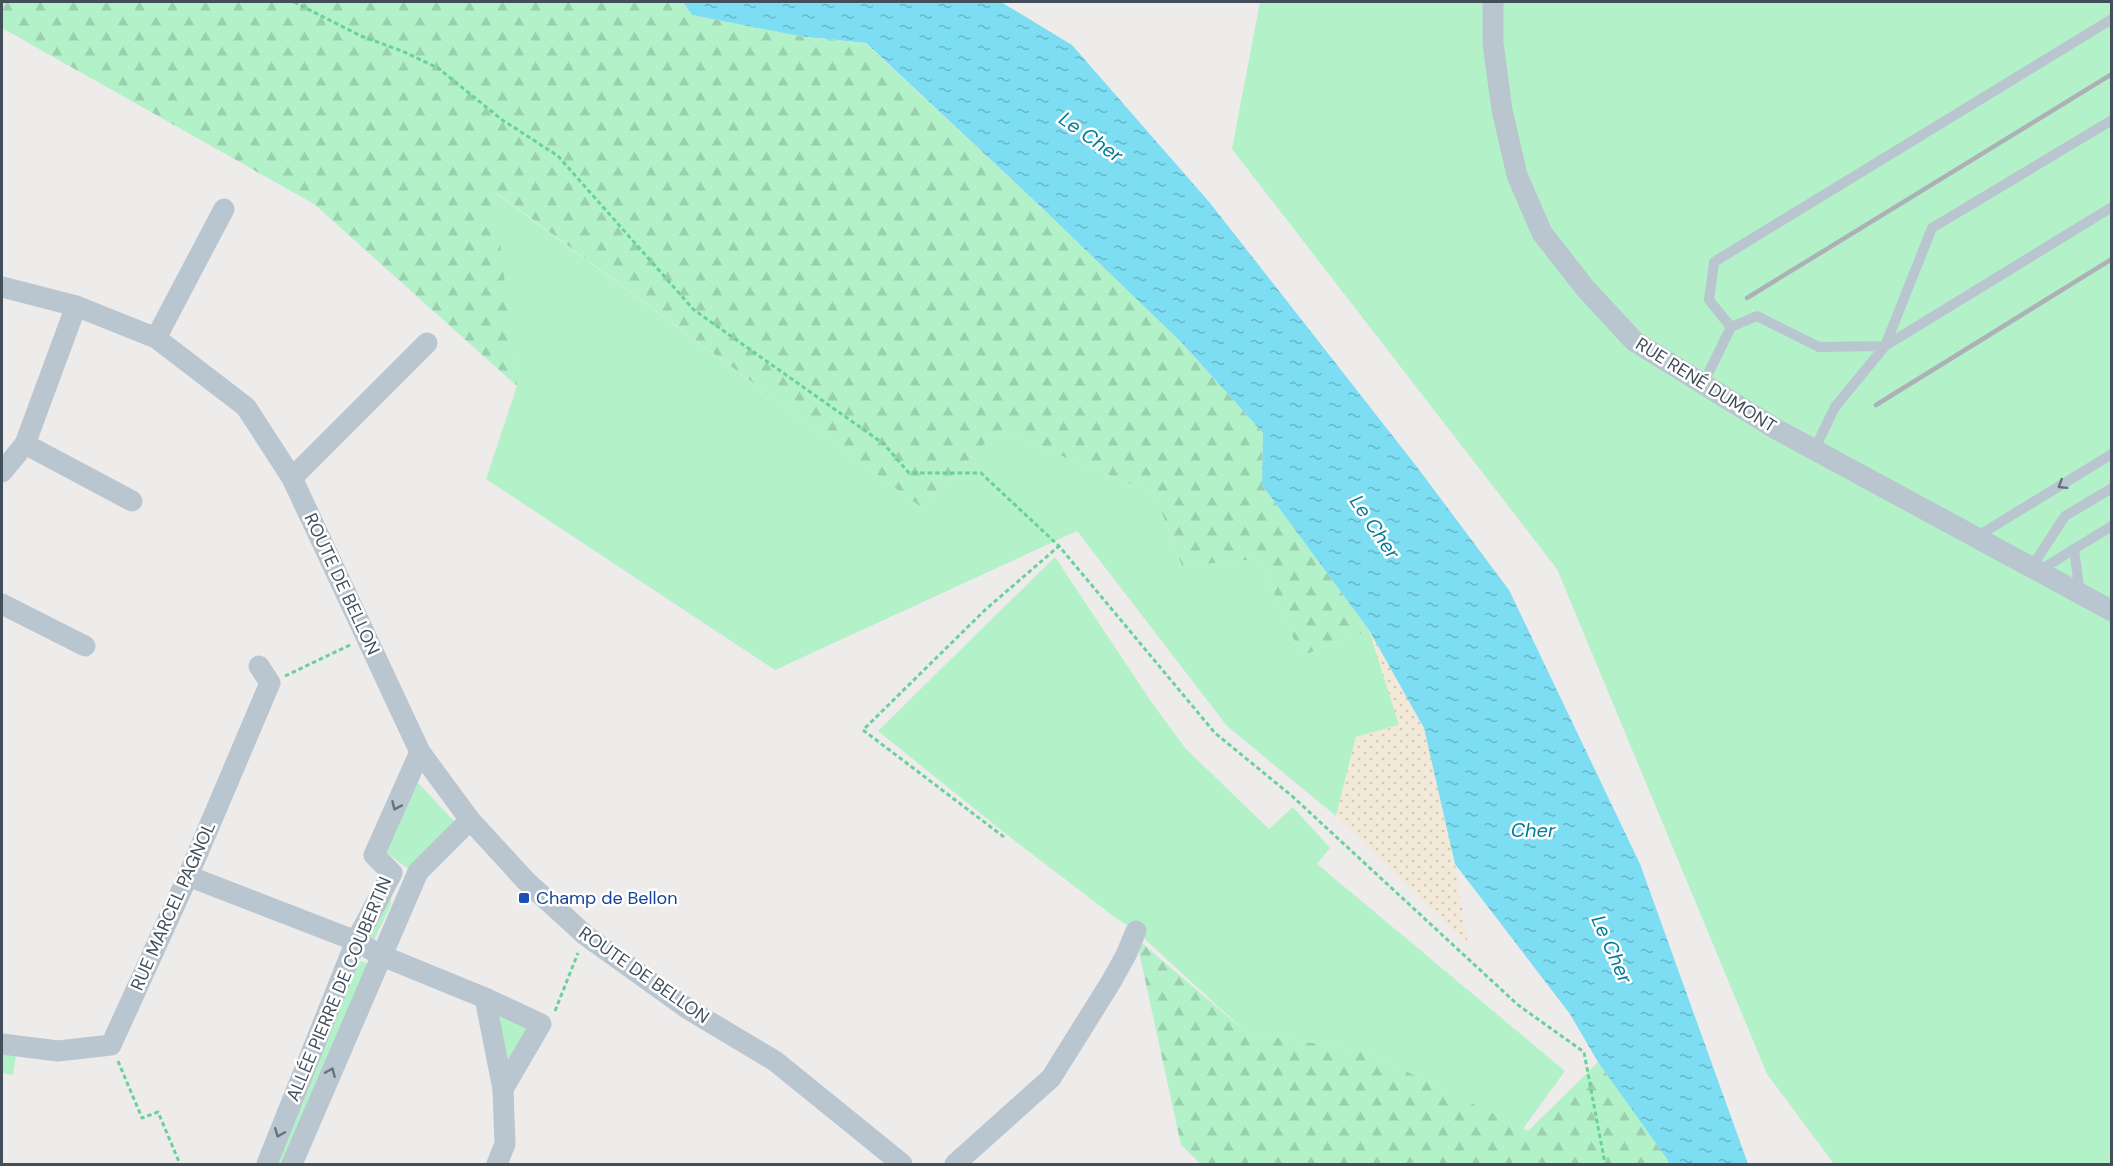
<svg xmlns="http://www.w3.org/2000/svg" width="2113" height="1166" font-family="'DM Sans',sans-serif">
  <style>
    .green { fill: #b3f1c9 }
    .forest { fill: url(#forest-firs) }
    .sand { fill: url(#sand-dots) }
    .water { fill: url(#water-ripples) }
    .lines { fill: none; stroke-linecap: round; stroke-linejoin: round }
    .path { stroke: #69d29b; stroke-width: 3; stroke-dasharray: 4.5 3; stroke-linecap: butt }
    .lane { stroke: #bac6cf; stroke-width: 10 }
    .street { stroke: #bac6cf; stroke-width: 21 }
    .rail { stroke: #acb1b6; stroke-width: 4.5 }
    .oneway { stroke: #66737d }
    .transit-dot { fill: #1a4fb4; stroke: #fff; stroke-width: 2 }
    .labels { text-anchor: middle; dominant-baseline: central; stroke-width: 5; stroke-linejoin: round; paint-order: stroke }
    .street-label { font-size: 18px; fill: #424f5a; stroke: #fff }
    .transit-label { font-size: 18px; fill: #164399; stroke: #fff; text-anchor: start }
    .water-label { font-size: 20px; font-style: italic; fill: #037c96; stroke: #fff }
  </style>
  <defs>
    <pattern id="forest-firs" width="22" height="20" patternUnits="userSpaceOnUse" patternTransform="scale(1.5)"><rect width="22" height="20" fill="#b3f1c9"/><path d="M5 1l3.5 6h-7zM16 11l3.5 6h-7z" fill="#9bd0af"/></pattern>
    <pattern id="sand-dots" width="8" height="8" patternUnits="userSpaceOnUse" patternTransform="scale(1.5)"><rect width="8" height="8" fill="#f2e9d9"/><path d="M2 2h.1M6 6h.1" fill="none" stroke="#d1cabc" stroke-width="1.8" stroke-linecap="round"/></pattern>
    <pattern id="water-ripples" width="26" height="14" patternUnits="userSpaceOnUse" patternTransform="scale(1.5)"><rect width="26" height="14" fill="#7dddf2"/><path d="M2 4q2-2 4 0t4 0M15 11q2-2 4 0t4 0" fill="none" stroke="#68b6c7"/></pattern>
  </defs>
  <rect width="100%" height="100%" fill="#eeebeb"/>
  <g class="green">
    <path d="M1260 2H2111V1164H1834L1767 1074 1557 569 1232 149Z"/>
    <path d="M493 191 922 508 998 430 1155 494 1182 566 1259 559 1301 656 1369 630 1399 725 1356 737 1336 816 1227 726 1077 531 775 670 486 479 517 386Z"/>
    <path d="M1055 557 1152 703 1186 749 1269 829 1293 807 1330 848 1317 864 1565 1071 1523 1129 1365 1051 1247 1033 1136 931 1116 918 1006 834 878 731Z"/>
    <path d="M418 783 454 821 410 870 384 851 409 784Z"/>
    <path d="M391 896V905L374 940 370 938 369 931Z"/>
    <path d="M357 960 369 964 284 1164H273Z"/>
    <path d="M498 1014 529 1030 507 1072Z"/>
    <path d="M2 1053 16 1055 13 1075 2 1073Z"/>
  </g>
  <g class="forest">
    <path d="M2 2H683L692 15 799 36 865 43 1038 204 1182 343 1263 433 1262 485 1369 630 1301 656 1259 559 1182 566 1155 494 998 430 922 508 494 191 517 386 314 204 2 28Z"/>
    <path d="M1136 938 1247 1033 1365 1051 1528 1131 1598 1062 1667 1159 1669 1164H1201L1181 1145Z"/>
  </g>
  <path class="sand" d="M1369 630 1424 728 1455 864 1468 945 1336 816 1356 737 1399 725Z"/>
  <path class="water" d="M683 2H1001L1072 45 1210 203 1417 467 1509 590 1640 864 1748 1164H1669L1667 1159 1598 1062 1570 1014 1455 864 1424 728 1369 630 1262 485 1263 433 1182 343 1038 204 866 43 799 36 692 15Z"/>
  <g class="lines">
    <g class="path">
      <path d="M294 2 361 36 402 51 438 68 501 119 558 156 694 310 884 444 909 473H981L1059 546 1215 733 1292 796 1518 1005 1584 1052 1605 1164"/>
      <path d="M285 676 350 645"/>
      <path d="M1004 837 863 730 985 610 1059 546"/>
      <path d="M555 1011 578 953"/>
      <path d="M118 1061 142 1118 158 1112 180 1164"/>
    </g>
    <g class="lane">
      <path d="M1731 327 1709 300 1714 262 2112 19"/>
      <path d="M1703 384 1731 327 1757 316 1819 347 1885 346 2112 207"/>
      <path d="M1814 450 1835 407 1885 346 1932 228 2112 120"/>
      <path d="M1976 537 2112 454"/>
      <path d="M2031 568 2065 516 2112 488"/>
      <path d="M2039 571 2074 549"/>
      <path d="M2080 594 2074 549 2112 526"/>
    </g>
    <g class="street">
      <path d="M1493 2V43L1502 110 1517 175 1542 233 1585 288 1634 341 1776 429 2112 611"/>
      <path d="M2 287 76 306 156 338 246 407 292 478 420 752 470 820 526 881 585 935 688 1009 775 1061 902 1164"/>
      <path d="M156 338 224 209"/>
      <path d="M25 444 132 501"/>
      <path d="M2 472 25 444 76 306"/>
      <path d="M292 478 427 343"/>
      <path d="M2 604 85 646"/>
      <path d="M188 876 356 941 380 955 485 998 503 1089"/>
      <path d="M485 998 541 1024 503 1089 505 1144 497 1164"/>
      <path d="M2 1044 58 1051 111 1045 188 876 270 683 259 666"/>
      <path d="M267 1164 356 941 392 873 374 855 420 752"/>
      <path d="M292 1164 418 872 470 820"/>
      <path d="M955 1164 1051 1078 1111 982 1126 955 1136 931"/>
    </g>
    <g class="rail">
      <path d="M1747 298 2112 74"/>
      <path d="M1876 405 2112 259"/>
    </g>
  </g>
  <defs><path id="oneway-chevron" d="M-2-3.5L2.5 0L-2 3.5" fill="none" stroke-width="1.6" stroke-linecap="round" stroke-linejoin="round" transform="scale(1.5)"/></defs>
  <g class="oneway">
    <use href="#oneway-chevron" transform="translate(2062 485) rotate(148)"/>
    <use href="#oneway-chevron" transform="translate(396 806) rotate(114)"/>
    <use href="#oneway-chevron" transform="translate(331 1072) rotate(-67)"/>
    <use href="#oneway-chevron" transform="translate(279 1133) rotate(112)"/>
  </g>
  <rect class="transit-dot" x="518" y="892" width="12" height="12" rx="3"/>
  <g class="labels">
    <g class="street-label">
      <text transform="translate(1706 385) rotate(32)">RUE RENÉ DUMONT</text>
      <text transform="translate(342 584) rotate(65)">ROUTE DE BELLON</text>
      <text transform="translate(173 906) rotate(-66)">RUE MARCEL PAGNOL</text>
      <text transform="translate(644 975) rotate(35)">ROUTE DE BELLON</text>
      <text transform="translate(339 989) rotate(-67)">ALLÉE PIERRE DE COUBERTIN</text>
    </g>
    <g class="transit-label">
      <text x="536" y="898">Champ de Bellon</text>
    </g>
    <g class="water-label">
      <text transform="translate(1091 137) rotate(35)">Le Cher</text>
      <text transform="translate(1375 527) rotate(56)">Le Cher</text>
      <text x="1533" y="830">Cher</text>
      <text transform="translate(1612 949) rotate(66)">Le Cher</text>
    </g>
  </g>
  <rect width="2113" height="1166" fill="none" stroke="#424f5a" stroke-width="6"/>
</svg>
